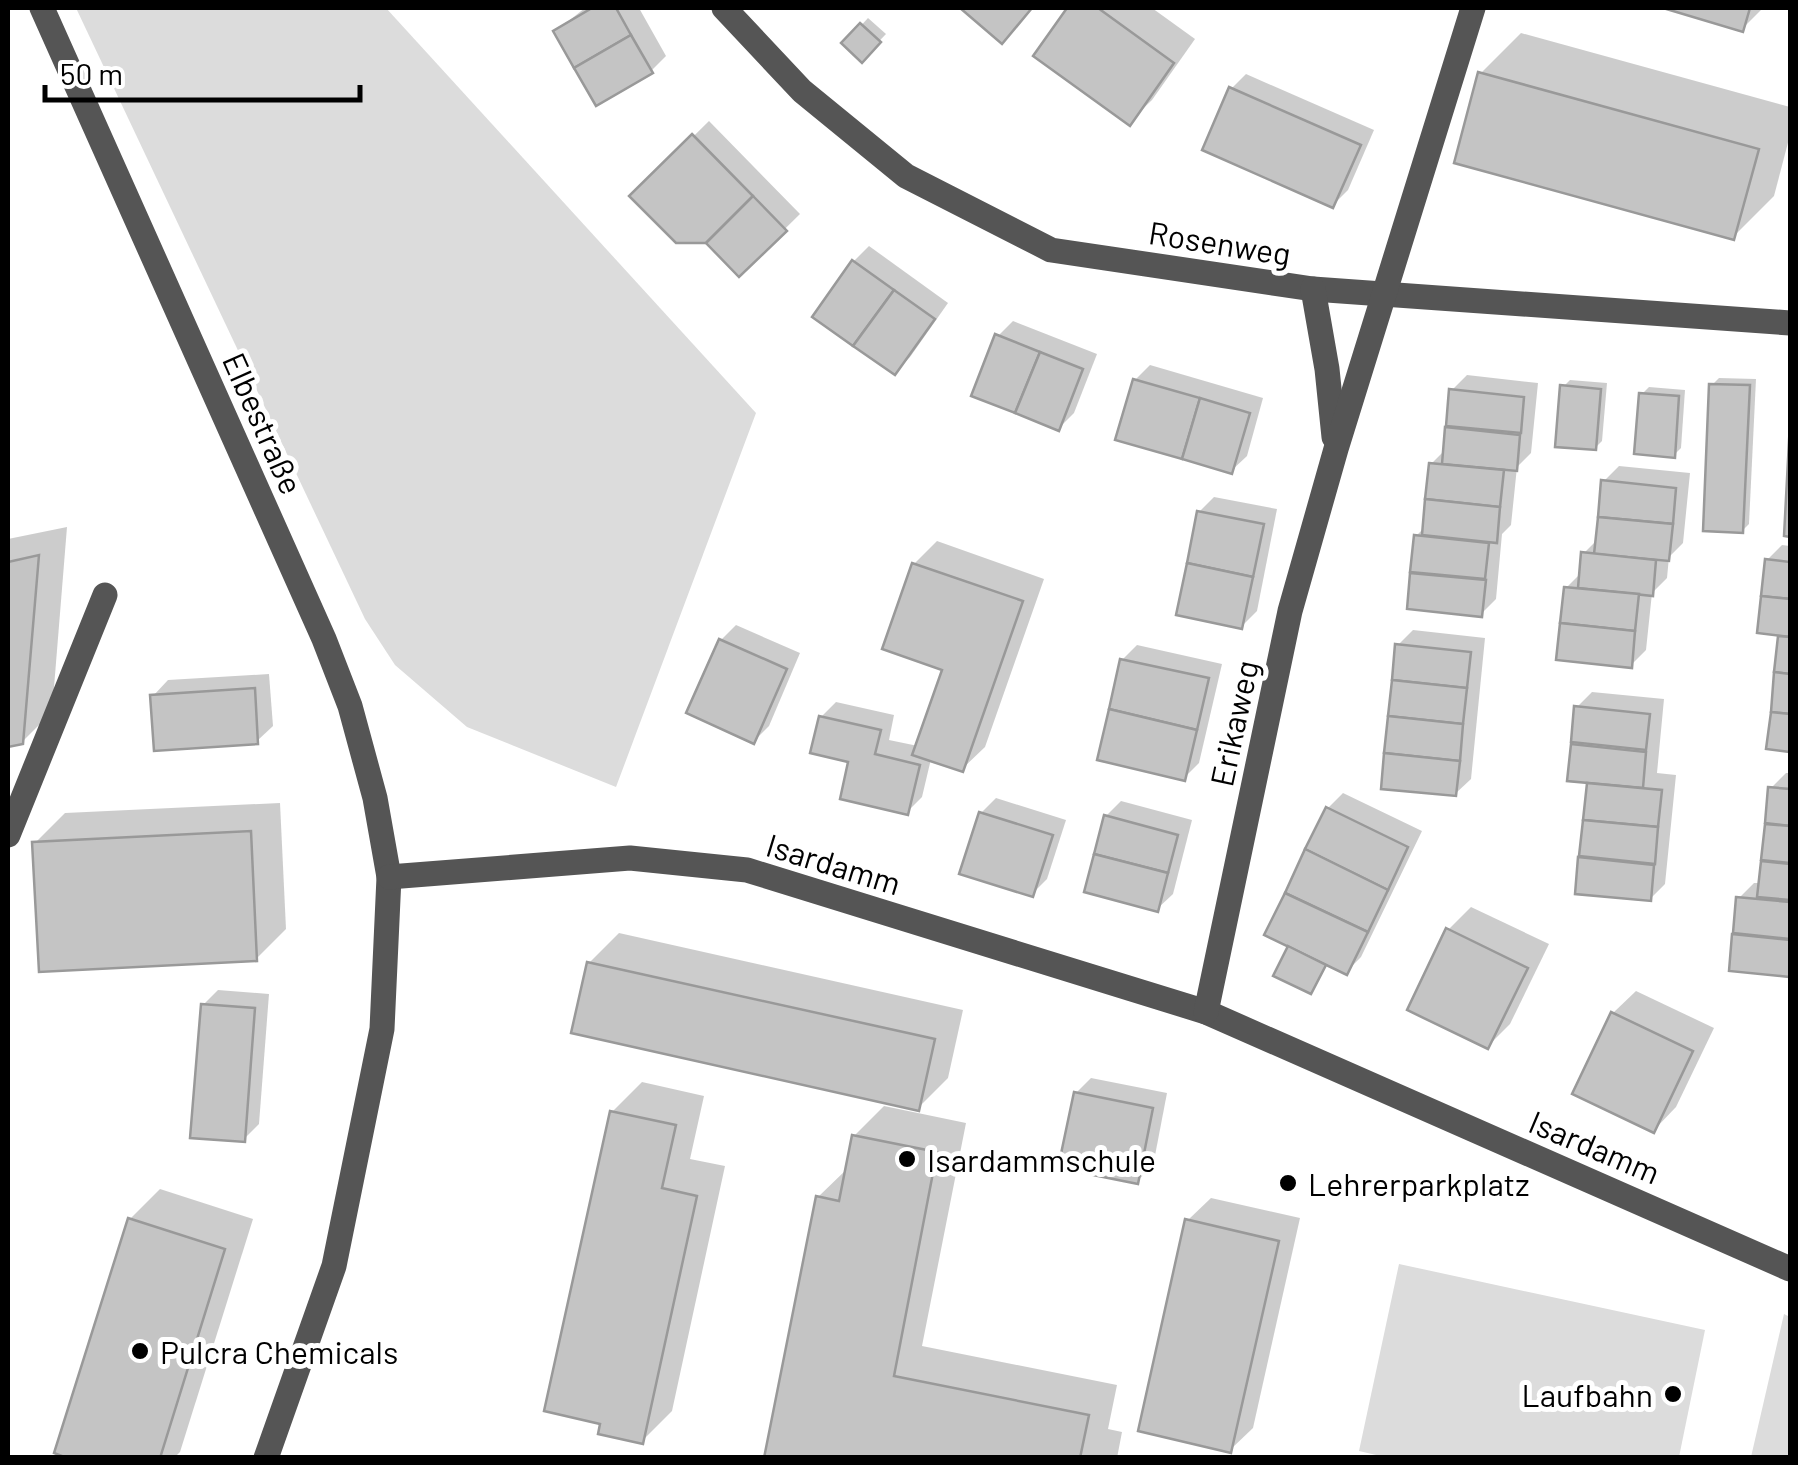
<svg xmlns="http://www.w3.org/2000/svg" width="1798" height="1465" font-family="Barlow,sans-serif">
  <style>
    .green { fill: #dcdcdc }
    .shadow { fill: #0003 }
    .building { fill: #c4c4c4; stroke: #999; stroke-width: 2.5 }
    .lines { fill: none; stroke-linecap: round; stroke-linejoin: round }
    .minor { stroke: #555; stroke-width: 25 }
    .poi-dot { fill: #000; stroke: #fff; stroke-width: 4 }
    .labels { text-anchor: middle; dominant-baseline: central; stroke-width: 10; stroke-linejoin: round; paint-order: stroke }
    .street-label { font-size: 32px; fill: #000; stroke: #fff }
    .poi-label { font-size: 32px; fill: #000; stroke: #fff; text-anchor: start }
  </style>
  <rect width="100%" height="100%" fill="#fff"/>
  <g class="green">
    <path d="M76 8H386L756 413 616 787 467 727 395 665 365 619Z"/>
    <path d="M1399 1264 1705 1330 1679 1457 1389 1458 1359 1451Z"/>
    <path d="M1784 1314 1790 1317V1457H1751Z"/>
  </g>
  <g class="shadow">
    <path d="M585 8H639L666 56 651 71 556 31Z"/>
    <path d="M1070 8H1152L1195 39 1152 100 1129 122 1036 55Z"/>
    <path d="M1672 8H1763L1742 29Z"/>
    <path d="M868 18 886 34 862 59 845 43Z"/>
    <path d="M1521 33 1790 107V135L1774 196 1733 237 1481 73Z"/>
    <path d="M1246 74 1374 130 1348 190 1333 205 1231 89Z"/>
    <path d="M709 121 800 214 739 274 707 240 633 196Z"/>
    <path d="M869 246 948 303 910 357 895 372 816 316 854 261Z"/>
    <path d="M1013 321 1097 354 1074 413 1059 428 998 336Z"/>
    <path d="M1150 365 1263 398 1247 456 1231 471 1135 380Z"/>
    <path d="M1467 375 1538 383 1531 453 1517 467 1511 525 1502 534 1496 599 1481 614 1410 607 1416 536 1425 527 1431 464 1446 449 1452 390Z"/>
    <path d="M1719 378 1756 379 1749 524 1742 531 1712 385Z"/>
    <path d="M1570 380 1607 383 1602 441 1595 448 1563 387Z"/>
    <path d="M1649 387 1685 390 1681 448 1674 455 1642 394Z"/>
    <path d="M1619 466 1690 473 1683 543 1669 557 1667 578 1652 593 1646 650 1631 665 1566 588 1582 572 1584 553 1598 539 1604 481Z"/>
    <path d="M1214 497 1277 509 1257 611 1242 626 1199 512Z"/>
    <path d="M67 527 52 712 22 742 8 744V539Z"/>
    <path d="M937 541 1044 579 985 747 962 769 931 759 922 797 907 812 851 760 821 717 836 702 894 715 889 740 918 746 945 668 914 564Z"/>
    <path d="M1782 545 1790 546V749L1769 747 1781 633 1767 560Z"/>
    <path d="M736 625 800 653 769 726 754 741 721 640Z"/>
    <path d="M1413 630 1485 638 1471 779 1455 794 1398 645Z"/>
    <path d="M1137 645 1222 664 1199 763 1184 778 1122 660Z"/>
    <path d="M269 674 273 726 257 741 153 696 168 680Z"/>
    <path d="M1592 692 1664 699 1657 773 1676 775 1665 884 1650 899 1578 892 1589 780 1573 745 1578 741 1577 707Z"/>
    <path d="M1786 773H1790V974L1732 968 1739 898 1754 883H1761L1771 788Z"/>
    <path d="M1343 793 1422 831 1361 957 1346 972 1328 963 1311 991 1291 946 1328 808Z"/>
    <path d="M996 798 1066 820 1047 879 1032 894 981 813Z"/>
    <path d="M1121 801 1192 820 1173 894 1157 909 1106 816Z"/>
    <path d="M280 803 286 929 256 959 35 843 65 813Z"/>
    <path d="M1471 907 1549 944 1510 1024 1488 1046 1448 930Z"/>
    <path d="M619 933 963 1010 948 1078 918 1108 589 963Z"/>
    <path d="M218 990 269 994 259 1124 244 1139 203 1005Z"/>
    <path d="M1636 991 1714 1028 1676 1107 1654 1130 1613 1013Z"/>
    <path d="M1091 1078 1167 1093 1153 1166 1137 1181 1076 1093Z"/>
    <path d="M642 1082 704 1096 690 1159 725 1166 672 1411 642 1441 612 1112Z"/>
    <path d="M884 1106 966 1123 922 1346 1117 1385 1108 1429 1122 1432 1117 1458H767L818 1197 848 1168 854 1136Z"/>
    <path d="M160 1189 253 1219 180 1452 174 1458H75L130 1219Z"/>
    <path d="M1211 1198 1300 1218 1253 1428 1230 1450 1188 1220Z"/>
  </g>
  <g class="building">
    <path d="M592 8H616L631 35 574 68 553 31Z"/>
    <path d="M960 8H1032L1002 44Z"/>
    <path d="M1067 8H1098L1174 63 1130 126 1033 56Z"/>
    <path d="M1663 8H1750L1743 32Z"/>
    <path d="M860 23 881 42 862 63 841 43Z"/>
    <path d="M631 35 653 73 596 106 574 68Z"/>
    <path d="M1478 72 1759 149 1734 240 1454 163Z"/>
    <path d="M1229 87 1361 145 1333 208 1202 150Z"/>
    <path d="M692 134 753 196 706 243H676L629 196Z"/>
    <path d="M753 196 787 231 739 277 706 243Z"/>
    <path d="M852 260 894 290 853 346 812 317Z"/>
    <path d="M894 290 935 319 895 375 853 346Z"/>
    <path d="M995 334 1040 352 1015 413 971 396Z"/>
    <path d="M1040 352 1083 369 1059 431 1015 413Z"/>
    <path d="M1133 379 1200 398 1182 459 1115 440Z"/>
    <path d="M1709 384 1750 385 1743 533 1703 531Z"/>
    <path d="M1560 385 1601 389 1596 450 1555 447Z"/>
    <path d="M1449 389 1524 397 1521 433 1446 426Z"/>
    <path d="M1639 393 1679 396 1675 458 1634 454Z"/>
    <path d="M1200 398 1250 413 1232 474 1182 459Z"/>
    <path d="M1790 422V537L1784 536Z"/>
    <path d="M1445 427 1520 435 1517 471 1442 464Z"/>
    <path d="M1429 463 1504 470 1500 507 1425 499Z"/>
    <path d="M1601 480 1676 488 1673 524 1598 517Z"/>
    <path d="M1425 499 1500 507 1497 543 1422 535Z"/>
    <path d="M1197 511 1264 524 1253 577 1187 563Z"/>
    <path d="M1598 517 1673 524 1669 561 1594 554Z"/>
    <path d="M1414 535 1489 543 1485 579 1410 572Z"/>
    <path d="M1581 552 1656 560 1653 596 1578 588Z"/>
    <path d="M39 555 23 744 8 747V562Z"/>
    <path d="M1765 559 1790 562V599L1761 596Z"/>
    <path d="M912 563 1023 601 963 772 912 755 942 670 882 649Z"/>
    <path d="M1187 563 1253 577 1242 629 1176 615Z"/>
    <path d="M1410 573 1486 580 1482 617 1407 609Z"/>
    <path d="M1564 587 1639 594 1635 631 1560 623Z"/>
    <path d="M1761 596 1790 599V637L1757 633Z"/>
    <path d="M1560 623 1635 631 1632 668 1556 660Z"/>
    <path d="M1778 636 1790 637V674L1774 672Z"/>
    <path d="M719 639 787 669 754 744 686 713Z"/>
    <path d="M1395 644 1471 652 1467 688 1392 680Z"/>
    <path d="M1120 659 1209 678 1197 730 1109 709Z"/>
    <path d="M1774 672 1790 674V714L1771 712Z"/>
    <path d="M1392 680 1467 688 1463 724 1388 716Z"/>
    <path d="M255 688 258 744 154 751 150 695Z"/>
    <path d="M1574 706 1650 714 1646 750 1571 742Z"/>
    <path d="M1109 709 1197 730 1185 781 1097 760Z"/>
    <path d="M1771 712 1790 714V752L1766 749Z"/>
    <path d="M819 716 881 730 875 754 920 765 908 815 840 799 848 762 810 753Z"/>
    <path d="M1388 716 1463 724 1460 761 1384 753Z"/>
    <path d="M1571 744 1646 752 1643 788 1567 781Z"/>
    <path d="M1384 753 1460 761 1456 796 1381 789Z"/>
    <path d="M1587 783 1662 790 1658 827 1583 820Z"/>
    <path d="M1768 787 1790 789V826L1765 823Z"/>
    <path d="M1326 807 1408 847 1388 890 1305 849Z"/>
    <path d="M979 812 1053 835 1033 897 959 874Z"/>
    <path d="M1104 815 1178 835 1168 873 1094 854Z"/>
    <path d="M1583 820 1658 827 1655 864 1579 856Z"/>
    <path d="M1765 824 1790 826V863L1761 860Z"/>
    <path d="M251 831 257 961 39 972 32 842Z"/>
    <path d="M1305 849 1388 890 1368 932 1285 893Z"/>
    <path d="M1094 854 1168 873 1158 912 1084 892Z"/>
    <path d="M1578 857 1654 865 1651 901 1575 894Z"/>
    <path d="M1761 861 1790 864V900L1757 897Z"/>
    <path d="M1285 893 1368 932 1347 975 1264 935Z"/>
    <path d="M1736 897 1790 902V939L1733 933Z"/>
    <path d="M1446 928 1528 968 1488 1049 1407 1010Z"/>
    <path d="M1732 934 1790 940V977L1729 971Z"/>
    <path d="M1288 946 1326 965 1311 994 1273 976Z"/>
    <path d="M587 962 935 1039 919 1111 571 1033Z"/>
    <path d="M201 1004 255 1008 245 1142 190 1138Z"/>
    <path d="M1611 1012 1693 1051 1654 1133 1572 1094Z"/>
    <path d="M1074 1092 1153 1108 1138 1184 1058 1168Z"/>
    <path d="M610 1111 676 1125 662 1188 697 1196 643 1444 598 1434 600 1424 544 1411Z"/>
    <path d="M852 1135 937 1152 894 1376 1089 1415 1080 1458H764L816 1196 839 1201Z"/>
    <path d="M128 1218 225 1249 160 1458H67L54 1453Z"/>
    <path d="M1185 1219 1279 1241 1231 1453 1138 1431Z"/>
  </g>
  <g class="lines">
    <g class="minor">
      <path d="M42 8 324 639 350 706 375 798 389 877 382 1029 334 1266 266 1458"/>
      <path d="M724 8 802 91 906 176 1051 250 1313 289 1790 323"/>
      <path d="M1313 289 1327 369 1334 437"/>
      <path d="M8 835 105 595"/>
      <path d="M389 877 630 858 747 870 1206 1012 1790 1269"/>
      <path d="M1206 1012 1290 611 1336 449 1473 8"/>
    </g>
  </g>
  <g class="poi-dot">
    <circle cx="907" cy="1159" r="10"/>
    <circle cx="1288" cy="1183" r="10"/>
    <circle cx="140" cy="1351" r="10"/>
    <circle cx="1673" cy="1394" r="10"/>
  </g>
  <g class="labels">
    <g class="street-label">
      <text transform="translate(1220 242) rotate(9)">Rosenweg</text>
      <text transform="translate(264 423) rotate(66)">Elbestraße</text>
      <text transform="translate(1233 723) rotate(-78)">Erikaweg</text>
      <text transform="translate(834 863) rotate(17)">Isardamm</text>
      <text transform="translate(1595 1146) rotate(23)">Isardamm</text>
    </g>
    <g class="poi-label">
      <text x="927" y="1159">Isardammschule</text>
      <text x="1308" y="1183">Lehrerparkplatz</text>
      <text x="160" y="1351">Pulcra Chemicals</text>
      <text x="1653" y="1394" text-anchor="end">Laufbahn</text>
    </g>
  </g>
  <rect width="1798" height="1465" fill="none" stroke="#000000" stroke-width="20"/>
  <path d="M45 85v15h315v-15" fill="none" stroke="#000000" stroke-width="5"/>
  <text x="60" y="85" font-size="30" fill="#000000" stroke="#ffffff" stroke-width="8" paint-order="stroke">50 m</text>
</svg>
